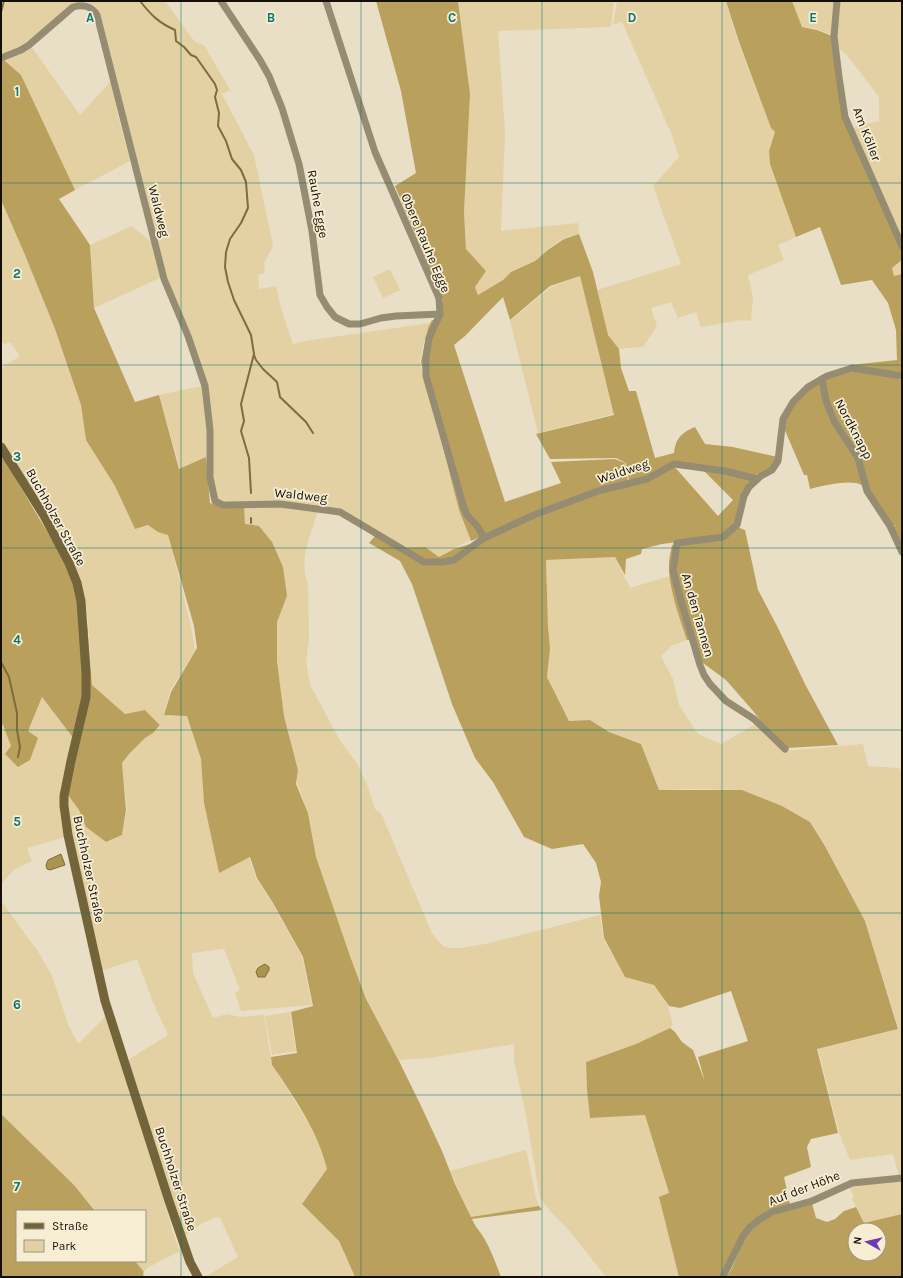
<svg xmlns="http://www.w3.org/2000/svg" width="903" height="1278" font-family="Karla,sans-serif">
  <style>
    .green { fill: #e3d1a4 }
    .forest { fill: #b9a05d; fill-rule: evenodd }
    .water { fill: #ab9350; stroke: #7e6c3a }
    .lines { fill: none; stroke-linecap: round; stroke-linejoin: round }
    .stream { stroke: #7e6c3a; stroke-width: 2 }
    .street { stroke: #968c71; stroke-width: 7 }
    .secondary { stroke: #73643a; stroke-width: 9 }
    .grid { fill: none; stroke: #0f766e; stroke-width: 1; stroke-opacity: 0.55 }
    .labels { text-anchor: middle; dominant-baseline: central; stroke-width: 3.5; stroke-linejoin: round; paint-order: stroke }
    .street-label { font-size: 13px; fill: #141008; stroke: #f6edd3 }
    .grid-label { font-size: 13px; text-anchor: middle; font-weight: bold; fill: #0f766e; stroke: #f6edd3; stroke-width: 3.5; stroke-linejoin: round; paint-order: stroke }
  </style>
  <rect width="100%" height="100%" fill="#e9dfc6"/>
  <g class="green">
    <path d="M8 1H165L195 42 204 45 230 90 222 94 254 155 273 246 264 263 265 273 258 275 259 289 276 286 281 308 293 344 305 341 430 323 423 346 420 362 459 510 470 540 439 557 424 547 401 548 341 510 317 505 277 501H227L220 500 216 496 212 466 211 413 165 270 100 13 94 5 84 1 71 4 29 42 16 50 1 56V9Z"/>
    <path d="M458 1H614L611 26 608 27 498 31 505 132 501 231 578 223 579 234 564 238 549 248 535 261 511 272 503 280 478 295 475 287 486 271 466 249 464 212 470 93Z"/>
    <path d="M617 1H726L738 42 771 128 775 132 769 151 770 164 796 237 778 245 784 260 748 275 753 297 751 321 741 320 701 327 696 312 678 318 671 302 651 308 657 326 643 347 627 348 619 349 608 335 597 290 681 264 653 186 679 157 671 133 622 22 613 25Z"/>
    <path d="M792 1H836L832 35 817 29 802 27Z"/>
    <path d="M839 1H902V242L851 128 879 121V97L847 55 838 48 836 22Z"/>
    <path d="M31 46 80 115 111 81 118 116 130 161 75 190 21 75 3 58Z"/>
    <path d="M1 201 25 255 55 329 81 405 86 440 115 486 135 529 148 525 158 532 168 534 191 626 195 651 170 691 164 715 187 716 201 759 204 803 219 873 249 857 256 878 273 904 302 957 312 1005 241 1011 235 993 240 990 224 949 192 953 193 973 213 1018 227 1014 240 1017 264 1015 272 1065 310 1125 323 1153 327 1169 302 1204 338 1240 355 1277H205L238 1257 220 1218 216 1217 201 1224 185 1236 128 1060 168 1035 152 1000 137 959 101 971 70 831 68 795 78 809 86 827 106 842 122 835 127 810 122 763C129 755 136 746 144 739 151 733 154 733 161 725L145 710 125 714 92 685 88 622 85 597 80 578 64 542 1 439V368L20 356 10 342 4 344 1 340Z"/>
    <path d="M132 226 152 243 160 278 94 308 90 245Z"/>
    <path d="M902 261V274L894 276 892 268Z"/>
    <path d="M390 269 400 290 383 298 373 277Z"/>
    <path d="M580 276 614 414 538 433 510 321 551 287Z"/>
    <path d="M202 386 207 413 206 457 180 469 159 395Z"/>
    <path d="M244 506H277L318 511C311 533 298 561 308 584L309 639 306 662 310 685 341 742 358 765 368 787 375 809 381 813 431 931 437 940 443 946 451 948H460L485 944 600 915 603 938 625 977 654 985 668 1006 673 1025 670 1028 636 1044 586 1062 587 1090 590 1118 645 1115 669 1194 659 1197 679 1277H606L568 1229 551 1212 540 1198 525 1110 514 1061V1044L429 1058 399 1060 366 1000 350 956 316 858 308 812 297 783 298 769 284 715 277 661V622L287 596 245 524Z"/>
    <path d="M615 557 630 588 670 576 677 607 687 640 671 646 661 656 673 679 679 705 698 734 721 744 757 723 785 751 863 744 868 766 899 768 902 772V1176L899 1177 893 1154 850 1160 839 1133 818 1049 899 1029 865 921 825 845 810 822 782 806 742 790 691 789 659 790 641 744 609 732 590 720 569 721 547 677 550 649 548 626 546 560Z"/>
    <path d="M42 697 74 739 62 788 60 812 66 837 27 848 32 861 15 869 1 884V724L3 725 11 746 28 731Z"/>
    <path d="M1 901 37 950 52 976 68 1024 78 1044 105 1017 152 1158 174 1236 180 1251 147 1268 144 1272 135 1261H145V1211H96L74 1185 1 1114Z"/>
    <path d="M290 1012 296 1051 272 1055 265 1016Z"/>
    <path d="M525 1150 527 1153 535 1194 539 1206 471 1217 450 1171Z"/>
    <path d="M901 1181 902 1187V1214L864 1223 852 1199 854 1197 849 1186Z"/>
  </g>
  <g class="forest">
    <path d="M376 1H458L470 94 464 212 466 249 486 271 475 287 478 295 503 280 511 272 535 261 549 249 564 239 579 234 593 272 608 335 619 349 621 368 629 391H636L655 458 674 453C676 438 681 433 695 427L705 444 733 447 778 457C772 470 765 473 751 476L673 462 646 476 629 481 626 463 616 458 550 459 536 434 614 415 580 276 550 286 510 320 503 297 465 336 454 345 505 502 561 483 551 462 615 459 625 463 628 481 511 524 471 541 459 510 421 362 428 328 432 320 436 321 443 300 395 186 416 173 401 91Z"/>
    <path d="M726 1H792L802 27 817 30 832 36 843 117 902 250V260L892 268 894 276 902 274V378L898 379 902 380V549L891 526 897 525H891L863 486C853 478 822 486 810 489L807 475H804L784 428 785 420 794 403 810 388 851 365 897 360 896 330 888 303 872 280 841 285 820 227 796 237 770 164 769 151 775 132 771 128 739 42Z"/>
    <path d="M1 59H3L21 75 75 190 59 199 90 245 94 308 135 402 159 395 179 469 206 457 210 503 225 508 244 506 245 524 259 526 272 542 283 567 287 596 277 622V661L284 716 298 770 296 784 308 813 316 857 350 956 366 999 399 1061 422 1108 442 1151 455 1184 471 1217 539 1206 542 1210 472 1219C475 1227 480 1231 484 1238 491 1250 496 1264 501 1277H355L339 1241 302 1204 327 1169C318 1131 294 1097 272 1065L271 1057 297 1053 291 1012 313 1006 303 957 273 903 257 878 250 857 219 873 204 803 201 759 187 716 164 715 171 692 197 648 194 626 168 535 158 532 148 525 135 529 115 486 86 440 81 405 55 329 25 255 1 200Z"/>
    <path d="M1 454 68 567 80 606 87 623 92 685 125 714 145 710 160 725 153 733 145 738 130 753 122 763 126 810 122 835 106 842 86 827 79 810 68 795 74 739 42 697 28 731 38 738 30 760 18 767 5 754 11 746 3 725 1 724Z"/>
    <path d="M673 465 718 516 733 500 701 468 752 479 735 524 723 536 662 544 642 549 641 554 626 559 625 575 615 557 546 560 548 626 550 649 547 677 569 721 590 720 609 732 641 744 659 790H742L782 806 810 822 825 846 865 921 898 1029 817 1049 838 1133 811 1139 807 1147 811 1167 784 1177 790 1205 758 1217 721 1277H679L659 1197 669 1193 645 1115 590 1118 587 1090 586 1062 636 1044 670 1028 675 1032 682 1042 693 1050 705 1082 698 1057 748 1041 731 991 680 1008 669 1006 654 985 625 977 604 938 599 896 601 882 596 863 583 844 552 849 524 837 493 782 475 758 452 704 412 584 400 561 369 543 376 535 398 548 425 547 439 557 454 549 489 538 570 503 631 484Z"/>
    <path d="M737 527 745 530 758 590 777 626 806 686 838 745 787 748 768 731 754 712 726 680 703 663 694 640H687C680 619 668 586 669 564 669 557 671 551 672 545L724 539Z"/>
    <path d="M1 1114 74 1185 95 1211H17V1261H135L144 1272 143 1273 144 1277H1Z"/>
    <path d="M812 1203 816 1218 827 1222 835 1219 844 1211 856 1207 864 1223 902 1214V1277H727C734 1266 738 1252 744 1241 758 1215 787 1210 812 1203ZM855 1230H879V1254H855Z"/>
  </g>
  <g class="water">
    <path d="M61 854 65 865 50 870 47 869 46 865 48 860Z"/>
    <path d="M265 964 269 967V970L265 977H258L256 972 258 968Z"/>
  </g>
  <g class="lines">
    <g class="stream">
      <path d="M140 1C151 15 159 23 175 30L176 41 184 47 191 55 196 57 215 84 217 90 215 97 219 113 218 126 226 141 232 159 241 170 246 182 248 208 241 223 230 239 226 252 225 267 228 282 234 300 251 335 254 354 241 404 244 421 241 431 249 458 251 493"/>
      <path d="M1 12 4 1"/>
      <path d="M254 355 256 360 263 369 277 382 280 397 306 422 313 433"/>
      <path d="M251 518V523"/>
      <path d="M1 662 9 677 17 713V730L20 747 18 757"/>
    </g>
    <g class="street">
      <path d="M221 1 260 60 269 76 282 108 299 164 312 231 320 295 327 307 335 317 349 324H360L381 318 396 316 440 314"/>
      <path d="M326 1 375 152 439 298 440 314 429 338 426 358V376L464 508 467 515 478 527 484 538"/>
      <path d="M837 1 834 36 839 77 845 117 902 246"/>
      <path d="M1 58 21 50 29 45 73 7C83 4 92 6 97 15L164 279 188 336 205 386 210 430V477L215 501 223 505 280 504 340 512 424 562H442L454 560 484 538 534 515 598 491 647 479 674 464 725 471 757 479"/>
      <path d="M822 379 826 401 834 421 858 458 867 491 890 526 902 552"/>
      <path d="M785 749 754 719 726 701 710 684 704 675 700 665 682 604 673 571 677 543 723 537 737 525 744 496 749 487 761 476 772 470 778 461 783 419 793 402 808 387 827 376 852 368 902 376"/>
      <path d="M723 1277 743 1236 750 1227 760 1219 772 1212 812 1201 852 1183 902 1178"/>
    </g>
    <path class="secondary" d="M1 447 43 514 69 563 77 583 81 601 86 673V697L71 761 64 796V806L68 835 105 1001 169 1201 190 1262 198 1277"/>
  </g>
  <path class="grid" d="M181 1V1277M361 1V1277M542 1V1277M722 1V1277M1 183H902M1 365H902M1 548H902M1 730H902M1 913H902M1 1095H902"/>
  <g class="labels">
    <g class="street-label">
      <text transform="translate(867 134) rotate(69)">Am Köller</text>
      <text transform="translate(318 204) rotate(80)">Rauhe Egge</text>
      <text transform="translate(159 211) rotate(76)">Waldweg</text>
      <text transform="translate(426 243) rotate(67)">Obere Rauhe Egge</text>
      <text transform="translate(854 429) rotate(62)">Nordknapp</text>
      <text transform="translate(623 471) rotate(-18)">Waldweg</text>
      <text transform="translate(301 495) rotate(6)">Waldweg</text>
      <text transform="translate(56 517) rotate(61)">Buchholzer Straße</text>
      <text transform="translate(698 615) rotate(74)">An den Tannen</text>
      <text transform="translate(89 869) rotate(78)">Buchholzer Straße</text>
      <text transform="translate(176 1179) rotate(72)">Buchholzer Straße</text>
      <text transform="translate(804 1188) rotate(-21)">Auf der Höhe</text>
    </g>
  </g>
  <g class="grid-label">
    <text x="90" y="22">A</text>
    <text x="271" y="22">B</text>
    <text x="452" y="22">C</text>
    <text x="632" y="22">D</text>
    <text x="813" y="22">E</text>
    <text x="17" y="96">1</text>
    <text x="17" y="278">2</text>
    <text x="17" y="461">3</text>
    <text x="17" y="644">4</text>
    <text x="17" y="826">5</text>
    <text x="17" y="1009">6</text>
    <text x="17" y="1191">7</text>
  </g>
  <rect width="903" height="1278" fill="none" stroke="#141008" stroke-width="4"/>
  <rect x="16" y="1210" width="130" height="52" fill="#f6edd3" stroke="#9c9582"/>
  <rect x="24" y="1223" width="20" height="6" fill="#73643a" stroke="#9c9582"/>
  <text x="52" y="1230" font-size="12" fill="#141008">Straße</text>
  <rect x="24" y="1240" width="20" height="12" fill="#e3d1a4" stroke="#9c9582"/>
  <text x="52" y="1250" font-size="12" fill="#141008">Park</text>
  <g transform="translate(867 1242) rotate(278)"><circle r="19" fill="#f6edd3" stroke="#9c9582"/>
  <path d="M0-3L7 15L0 10L-7 15Z" fill="#6f3ab1"/>
  <text y="-6" font-size="11" font-weight="bold" text-anchor="middle" fill="#141008">N</text>
  </g>
</svg>
